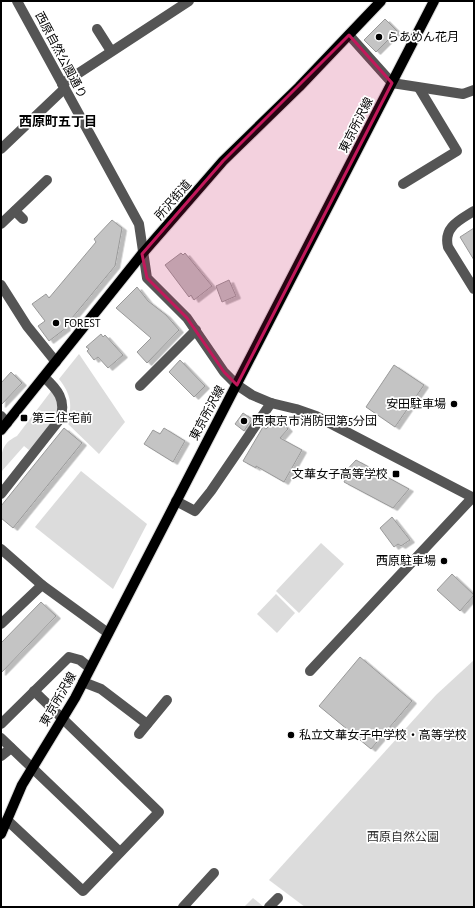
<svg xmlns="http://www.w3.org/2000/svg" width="475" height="908" font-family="'Alegreya Sans','Noto Sans JP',sans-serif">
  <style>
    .green { fill: #dcdcdc }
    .building { fill: #c4c4c4; stroke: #999; filter: url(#shadow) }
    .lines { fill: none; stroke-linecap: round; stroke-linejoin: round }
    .major-casing { stroke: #dbdbdb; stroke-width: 12 }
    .minor { stroke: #555; stroke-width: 10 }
    .major { stroke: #000; stroke-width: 10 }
    .marked { fill: #c2185b; fill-opacity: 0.2; stroke: #c2185b; stroke-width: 3; stroke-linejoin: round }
    .poi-dot { fill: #000; stroke: #fff; stroke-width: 1.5 }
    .labels { text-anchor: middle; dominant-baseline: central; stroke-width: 3.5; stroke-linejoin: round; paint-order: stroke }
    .poi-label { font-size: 12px; fill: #000; stroke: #fff; text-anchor: start }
    .street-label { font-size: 12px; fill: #000; stroke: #fff }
    .park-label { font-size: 12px; fill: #333; stroke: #fff }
    .neighbourhood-label { font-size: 13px; font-weight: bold; fill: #000; stroke: #fff }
  </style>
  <defs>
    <filter id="shadow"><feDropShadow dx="4.5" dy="2.5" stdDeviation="0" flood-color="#0004"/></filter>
  </defs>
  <rect width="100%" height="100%" fill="#fff"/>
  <g class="green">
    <path d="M79 354 125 422 99 454 67 423C73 406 71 394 59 379Z"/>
    <path d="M52 390 56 396 59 412 53 422 29 450 24 446 1 472C1 455 0 444 17 436Z"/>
    <path d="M81 471 147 524 113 589 35 527Z"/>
    <path d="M321 543 344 564 299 613 276 591Z"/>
    <path d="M276 594 295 613 277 633 257 614Z"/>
    <path d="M474 660V907H305L269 880 436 695Z"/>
    <path d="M253 898 264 907H244Z"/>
  </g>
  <g class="building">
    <path d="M385 19 397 31 376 52 364 40Z"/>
    <path d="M112 220 122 228 115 266 72 318 73 319 65 326 66 328 49 341 38 326 45 321 32 304 46 294 49 298 96 242 94 239Z"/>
    <path d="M474 228V260L460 237Z"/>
    <path d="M181 253 183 255 185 253 212 286 194 300 191 295 189 297 165 265Z"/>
    <path d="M229 280 236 296 222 302 216 286Z"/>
    <path d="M137 287 148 301 166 315 179 330 147 363 137 352 151 338 116 308Z"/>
    <path d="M101 334 103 337 105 335 123 355 108 368 98 357 94 360 87 351 89 349 86 347Z"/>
    <path d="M180 360 205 386 194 397 169 372Z"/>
    <path d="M394 365 424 385 395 427 366 407Z"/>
    <path d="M11 372 22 383 1 405V383Z"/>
    <path d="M243 413 252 419 244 431 235 424Z"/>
    <path d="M277 418 288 429 280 438 302 450 284 482 256 466V468L243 461 263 427 266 429Z"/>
    <path d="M64 428 82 443 13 528 1 518V506Z"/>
    <path d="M164 428 185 441 173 462 144 444 153 430 160 434Z"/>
    <path d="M356 460 409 489 393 508 344 482 345 480 341 476Z"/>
    <path d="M392 517 410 540 401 546 398 544 394 547 380 528Z"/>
    <path d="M452 574 474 595 460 611 437 590Z"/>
    <path d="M41 602 56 616 1 673V643Z"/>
    <path d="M360 657 412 701 371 749 319 706Z"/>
  </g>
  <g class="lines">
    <g class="major-casing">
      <g id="major">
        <path d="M1 430 142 254 223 161 299 87 381 1"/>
        <path d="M1 834 22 785 75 698 434 1"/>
      </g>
    </g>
    <g class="minor">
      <path d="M17 1 139 224 147 278 187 318 224 372 237 385 252 395 271 403 296 409 316 416 474 498"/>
      <path d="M97 29 111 51"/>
      <path d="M349 35 392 83 463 94 474 90"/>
      <path d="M62 84 189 1"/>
      <path d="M1 149 64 89"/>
      <path d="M403 184 457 151 419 88"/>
      <path d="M15 211 23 219"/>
      <path d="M474 211C460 220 443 227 448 247L474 289"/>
      <path d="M1 224 47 180"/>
      <path d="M1 285 27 326 56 362"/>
      <path d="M140 386 196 330"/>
      <path d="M1 416 7 423"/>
      <path d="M1 494 60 419C67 400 57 389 44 377"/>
      <path d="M176 501 195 511 211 491 271 403"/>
      <path d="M1 549 42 585 108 633"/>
      <path d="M1 624 42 585"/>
      <path d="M310 671 473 497"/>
      <path d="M83 682 101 689 147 724"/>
      <path d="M1 724 69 657 80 660 90 668"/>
      <path d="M139 734 167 700"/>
      <path d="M1 738 120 852"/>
      <path d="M1 756 11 748"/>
      <path d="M7 820 83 891 159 812 34 691"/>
      <path d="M183 907 214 873"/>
      <path d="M269 907 278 898"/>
    </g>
    <use href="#major" class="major"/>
  </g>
  <path class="marked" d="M349 35 392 83 237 385 224 372 187 318 147 278 142 254 223 161Z"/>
  <g class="poi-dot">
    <circle cx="379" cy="37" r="4"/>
    <circle cx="56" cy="323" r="4"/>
    <circle cx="454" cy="404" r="4"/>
    <rect x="20" y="414" width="8" height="8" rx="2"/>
    <circle cx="244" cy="421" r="4"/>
    <rect x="392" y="470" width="8" height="8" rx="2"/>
    <circle cx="444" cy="561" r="4"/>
    <circle cx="291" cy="735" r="4"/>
  </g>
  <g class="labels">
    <g class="poi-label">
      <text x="387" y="37">らあめん花月</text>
      <text x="64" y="323">FOREST</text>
      <text x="446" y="404" text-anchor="end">安田駐車場</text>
      <text x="32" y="418">第三住宅前</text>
      <text x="252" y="421">西東京市消防団第5分団</text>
      <text x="388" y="474" text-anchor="end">文華女子高等学校</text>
      <text x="436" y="561" text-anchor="end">西原駐車場</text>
      <text x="299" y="735">私立文華女子中学校・高等学校</text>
    </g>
    <g class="street-label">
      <text transform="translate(61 55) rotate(62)">西原自然公園通り</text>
      <text transform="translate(356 125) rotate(-63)">東京所沢線</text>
      <text transform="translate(173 200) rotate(-49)">所沢街道</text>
      <text transform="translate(207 413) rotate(-62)">東京所沢線</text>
      <text transform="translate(58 699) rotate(-60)">東京所沢線</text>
    </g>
    <g class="park-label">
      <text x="403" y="837">西原自然公園</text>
    </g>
    <g class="neighbourhood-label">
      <text x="58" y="122">西原町五丁目</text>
    </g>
  </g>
  <rect width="475" height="908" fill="none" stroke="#000000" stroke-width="4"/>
</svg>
